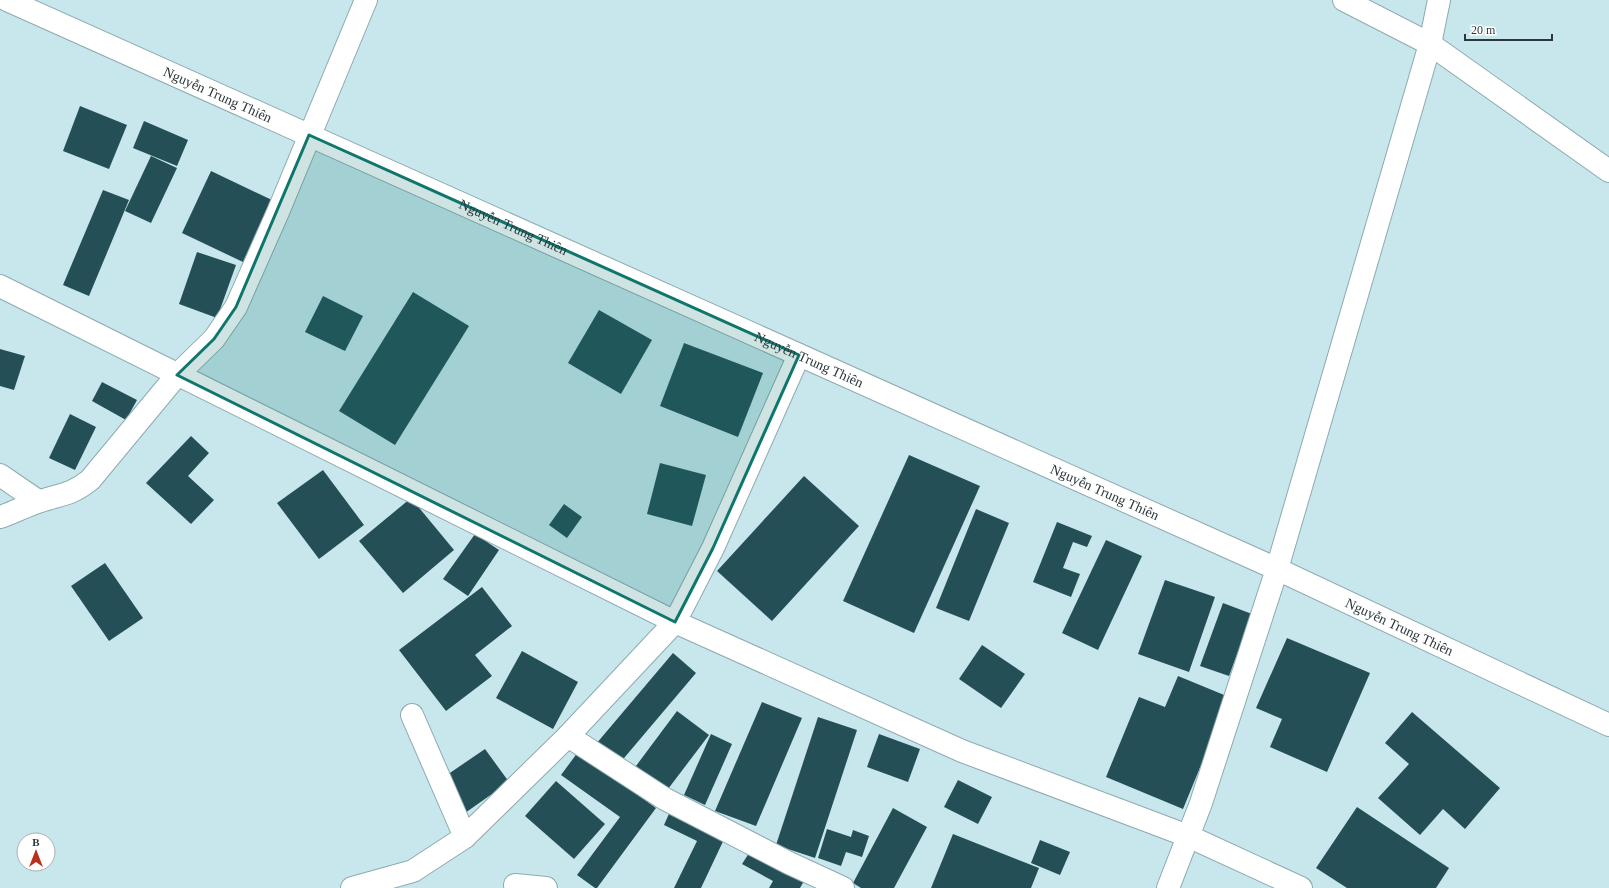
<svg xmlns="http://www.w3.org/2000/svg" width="1609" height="888" font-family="'Times New Roman',serif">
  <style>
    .building { fill: #254f57 }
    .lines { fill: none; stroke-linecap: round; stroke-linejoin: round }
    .minor-casing { stroke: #8daab0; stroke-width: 24 }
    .minor { stroke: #fff; stroke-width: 22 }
    .marked { fill: #0f766e; fill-opacity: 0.2; stroke: #0f766e; stroke-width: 3; stroke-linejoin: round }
    .labels { text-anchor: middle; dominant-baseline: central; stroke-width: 4; stroke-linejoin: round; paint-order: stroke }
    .street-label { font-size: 14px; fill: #2b373a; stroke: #fff }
  </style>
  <rect width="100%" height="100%" fill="#c8e7ed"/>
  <g class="building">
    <path d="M80 106 127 125 109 169 63 151Z"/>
    <path d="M144 121 188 140 177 166 133 148Z"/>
    <path d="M151 156 177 168 151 223 125 211Z"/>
    <path d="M211 171 272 200 243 262 182 233Z"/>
    <path d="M103 190 129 200 89 296 63 285Z"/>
    <path d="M197 252 236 265 217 318 179 304Z"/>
    <path d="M413 292 469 326 395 445 339 411Z"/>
    <path d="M323 296 363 316 345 351 305 332Z"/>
    <path d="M599 310 652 340 621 394 568 363Z"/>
    <path d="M684 343 763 373 738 437 660 406Z"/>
    <path d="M0 349 25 356 14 390 0 386Z"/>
    <path d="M102 382 137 400 126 420 92 401Z"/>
    <path d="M70 414 96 427 75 470 49 458Z"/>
    <path d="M191 436 209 453 188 476 214 500 191 524 146 483Z"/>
    <path d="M909 455 980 486 914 633 843 601Z"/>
    <path d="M660 463 706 475 692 526 647 514Z"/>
    <path d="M323 470 364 525 319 559 277 503Z"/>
    <path d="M804 476 859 526 772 621 717 571Z"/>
    <path d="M411 498 454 550 403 593 359 541Z"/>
    <path d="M564 504 582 517 567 538 549 525Z"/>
    <path d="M976 509 1009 523 969 621 936 608Z"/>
    <path d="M1057 522 1092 536 1087 547 1073 542 1063 568 1080 574 1071 597 1033 582Z"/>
    <path d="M475 534 499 550 468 596 443 579Z"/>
    <path d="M1106 540 1142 556 1098 650 1062 633Z"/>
    <path d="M105 563 143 618 109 641 71 586Z"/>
    <path d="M1165 580 1215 597 1189 672 1138 654Z"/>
    <path d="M482 587 512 626 475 655 492 676 446 711 399 650Z"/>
    <path d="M1223 603 1252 614 1229 676 1200 666Z"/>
    <path d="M1287 638 1370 673 1327 772 1270 747 1282 719 1256 708Z"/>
    <path d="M982 645 1025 674 1001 708 959 679Z"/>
    <path d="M522 651 578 682 553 729 496 698Z"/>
    <path d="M673 653 696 673 619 764 596 744Z"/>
    <path d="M1178 676 1229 697 1183 809 1106 777 1139 697 1165 707Z"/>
    <path d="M762 702 802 718 756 826 715 811Z"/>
    <path d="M677 711 709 735 665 793 633 770Z"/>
    <path d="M1412 712 1500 788 1465 829 1443 809 1420 835 1378 798 1409 764 1385 743Z"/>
    <path d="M818 717 857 730 815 858 776 845Z"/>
    <path d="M711 734 732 744 705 805 684 795Z"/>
    <path d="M879 734 920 749 908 782 867 767Z"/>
    <path d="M485 749 509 782 465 813 441 779Z"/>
    <path d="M578 752 656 808 597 888H595L577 875 620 817 561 775Z"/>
    <path d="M958 780 992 797 978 824 944 807Z"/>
    <path d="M556 781 605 824 574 859 525 816Z"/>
    <path d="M672 807 727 833 701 888H674L697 841 664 825Z"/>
    <path d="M1357 807 1449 868 1436 888H1347L1316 868Z"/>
    <path d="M893 808 927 827 894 888H861L853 883Z"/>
    <path d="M827 829 851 837 853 830 869 836 862 857 846 852 841 866 818 858Z"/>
    <path d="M953 834 1039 868 1031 888H931Z"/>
    <path d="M1040 840 1070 852 1060 875 1031 863Z"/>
    <path d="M751 850 804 881 800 888H769L773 881 742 864Z"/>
  </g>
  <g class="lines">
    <g class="minor-casing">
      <g id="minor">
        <path id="s1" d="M7 0 1277 569 1609 725"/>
        <path d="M1344 0 1430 44 1609 171"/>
        <path d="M0 286 675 622 962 751 1188 836 1301 888"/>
        <path d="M0 475 38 501"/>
        <path d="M0 517C13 513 25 506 38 502 60 494 70 496 90 480L177 375 214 339 236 307 278 212 366 0"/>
        <path d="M412 715 465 837"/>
        <path d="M568 736 665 799 789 863 843 888"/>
        <path d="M515 885 546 888"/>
        <path d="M352 888 413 871 465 837 568 736 675 622 713 548 799 355"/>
        <path d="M1168 888 1201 803 1277 569 1419 82 1430 44 1439 0"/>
      </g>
    </g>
    <use href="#minor" class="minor"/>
  </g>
  <path class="marked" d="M309 135 799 355 713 548 675 622 177 375 214 339 236 307Z"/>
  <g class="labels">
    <g class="street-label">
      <text stroke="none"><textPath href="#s1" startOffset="231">Nguyễn Trung Thiên</textPath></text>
      <text stroke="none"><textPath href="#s1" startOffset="555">Nguyễn Trung Thiên</textPath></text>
      <text stroke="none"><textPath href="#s1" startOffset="879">Nguyễn Trung Thiên</textPath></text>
      <text stroke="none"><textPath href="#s1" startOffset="1203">Nguyễn Trung Thiên</textPath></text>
      <text stroke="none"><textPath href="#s1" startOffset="1527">Nguyễn Trung Thiên</textPath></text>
    </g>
  </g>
  <g transform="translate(36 852)"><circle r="19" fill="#ffffff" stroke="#aaafb0"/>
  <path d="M0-3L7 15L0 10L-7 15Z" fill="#bb2f1c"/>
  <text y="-6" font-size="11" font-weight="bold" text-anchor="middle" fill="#2b373a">B</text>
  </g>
  <path d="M1465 34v6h87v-6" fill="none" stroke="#2b373a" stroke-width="2"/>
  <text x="1471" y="34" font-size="12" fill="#2b373a" stroke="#ffffff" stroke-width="3" paint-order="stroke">20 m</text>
</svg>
